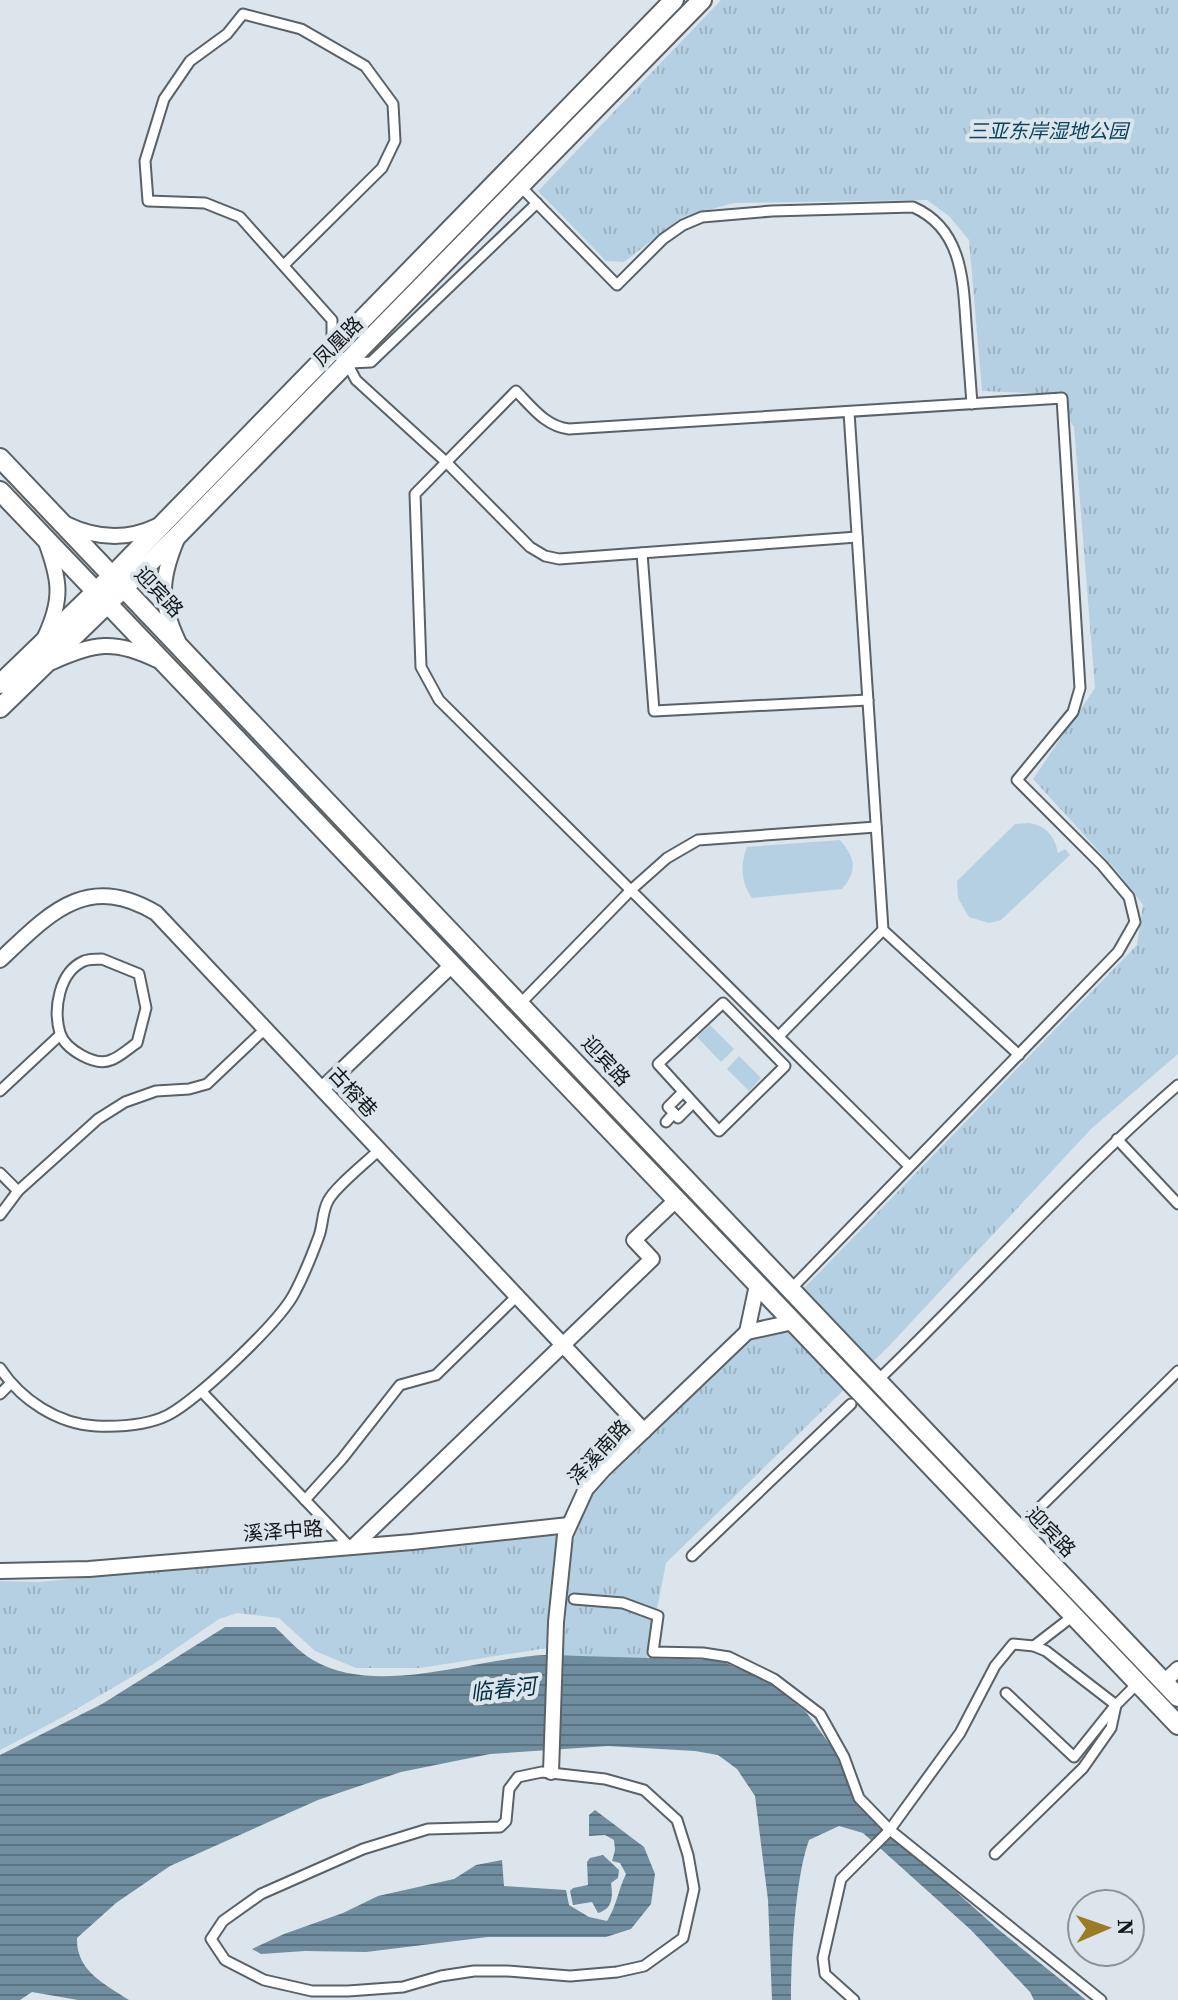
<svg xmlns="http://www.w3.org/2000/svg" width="1178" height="2000" font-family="'Source Serif 4','Noto Sans SC',serif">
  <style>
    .park { fill: url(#park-tufts) }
    .pitch { fill: #b5d0e2 }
    .water { fill: url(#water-rules) }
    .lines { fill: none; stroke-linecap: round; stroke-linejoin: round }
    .street-casing { stroke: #5a6267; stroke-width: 13 }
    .secondary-casing { stroke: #5a6267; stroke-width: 18 }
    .primary-casing { stroke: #5a6267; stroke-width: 18 }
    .highway-casing { stroke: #5a6267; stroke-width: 22 }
    .street { stroke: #fff; stroke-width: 9 }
    .secondary { stroke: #fff; stroke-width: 14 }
    .primary { stroke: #fff; stroke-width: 14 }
    .highway { stroke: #fff; stroke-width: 18 }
    .labels { text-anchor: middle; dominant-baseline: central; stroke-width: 8; stroke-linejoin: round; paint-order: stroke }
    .park-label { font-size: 20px; font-style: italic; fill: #0c4460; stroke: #dbe5eb }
    .street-label { font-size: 20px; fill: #131719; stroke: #dbe5eb }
    .water-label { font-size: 22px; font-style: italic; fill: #042e44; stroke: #dbe5eb }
  </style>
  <defs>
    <pattern id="park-tufts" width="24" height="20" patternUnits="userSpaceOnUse" patternTransform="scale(2)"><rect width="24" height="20" fill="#b5d0e2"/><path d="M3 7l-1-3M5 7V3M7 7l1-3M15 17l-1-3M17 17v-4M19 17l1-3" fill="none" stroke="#9bb2c1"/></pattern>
    <pattern id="water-rules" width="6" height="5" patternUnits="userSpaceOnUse" patternTransform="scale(2)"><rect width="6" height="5" fill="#718ea1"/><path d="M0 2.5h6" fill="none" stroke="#5c7382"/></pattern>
  </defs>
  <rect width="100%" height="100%" fill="#dbe5eb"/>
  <g class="park">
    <path d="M721 0H1178V1054L1092 1128 889 1346 666 1563 647 1659 563 1656 570 1550 589 1497 816 1276 1137 945 1143 905 1117 871 1033 779 1095 688 1074 427 1052 394 982 391 969 240 949 216 927 200 734 203 682 217 624 262 606 261 538 191Z"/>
    <path d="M558 1534 547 1648 420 1668H356L315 1651 279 1618 237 1613 219 1619 152 1665 61 1718 0 1750V1581L38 1582Z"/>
  </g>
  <g class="pitch">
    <path d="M1029 823C1047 826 1055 837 1058 853L1065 849 1070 855 1001 920 989 923 969 917 958 898 957 881 1015 824Z"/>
    <path d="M840 840C855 857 858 871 842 889L752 898C741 883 740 864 747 847Z"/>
    <path d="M710 1025 734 1049 721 1062 697 1037Z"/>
    <path d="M739 1056 761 1078 749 1091 727 1069Z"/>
  </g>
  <g class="water">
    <path d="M225 1627H275C287 1638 299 1652 313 1660 378 1698 476 1658 545 1655L719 1660 766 1680 806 1712 837 1754 863 1809 999 1930 1086 2000H1034L1030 1992 971 1930 881 1849 863 1833 839 1826 809 1840C795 1879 791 1957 791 2000H772L768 1900 755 1796 737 1769 718 1755 695 1751 608 1746 490 1754 401 1772 318 1800 170 1866 116 1903 77 1938C76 1971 105 1984 129 2000H78L32 1992 20 2000H0V1755L102 1704Z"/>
    <path d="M595 1810 644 1847 655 1874 651 1904 631 1929 606 1937H488L366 1952 305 1951 261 1954 252 1949 284 1934 343 1913 378 1896 454 1879 476 1865 502 1860 504 1886 566 1890 569 1905 589 1917 607 1921C617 1905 618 1890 626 1874L620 1863 612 1861 615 1850 614 1840 605 1835 589 1836V1815Z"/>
    <path d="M603 1855 619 1870 618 1878 611 1883C613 1896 613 1909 598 1913L592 1902 573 1905 570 1891 573 1888 588 1885 587 1862 590 1858Z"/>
  </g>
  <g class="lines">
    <g class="street-casing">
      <g id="street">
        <path d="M521 187 617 285 663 239 683 225 702 217 772 211 913 207C961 228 963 277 966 323 968 350 970 377 972 404"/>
        <path d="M284 265 382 168 395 141 393 104 365 66 301 29 243 14 227 34 190 61 164 99 145 161 148 201 205 203 240 217 332 320V349L347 363 356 380 446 462 530 547 545 556 559 559 857 537"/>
        <path d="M350 363 371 362 537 203"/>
        <path d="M849 412 883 930 1019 1055"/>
        <path d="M642 553 654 711 868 700"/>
        <path d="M102 959 139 974 146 1008 137 1043C129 1048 120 1057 111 1060 95 1067 65 1049 60 1033 53 1009 59 972 84 961 89 959 97 959 102 959Z"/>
        <path d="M723 1003 785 1066 719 1131 658 1064Z"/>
        <path d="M518 1006 631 890 667 858 698 840 876 827"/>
        <path d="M779 1036 883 930"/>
        <path d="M0 1091 60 1035"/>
        <path d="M674 1113 668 1107 683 1092"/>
        <path d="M666 1122 674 1113 678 1118 693 1103"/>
        <path d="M1117 1139 1178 1204"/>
        <path d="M0 1173 18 1191"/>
        <path d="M0 1215 18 1191 98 1119 125 1102 156 1091 189 1089 207 1084 266 1028"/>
        <path d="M791 1289 1118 952 1135 922 1129 897 1102 865 1017 780 1073 712 1080 688 1062 398 569 429C545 426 532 407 516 391L415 494 421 667 439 700 909 1166"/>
        <path d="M0 1368C21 1400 58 1424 96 1426 120 1427 146 1426 168 1415 197 1400 281 1321 295 1292 304 1275 312 1255 319 1236 323 1225 322 1212 328 1201 335 1187 367 1162 380 1149"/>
        <path d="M877 1381C978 1284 1072 1177 1178 1085"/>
        <path d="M202 1392 349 1546"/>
        <path d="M0 1394 10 1384"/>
        <path d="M305 1500 342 1459 400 1385 436 1375 517 1296"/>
        <path d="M1018 1529 1178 1371"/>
        <path d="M692 1556 851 1404"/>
        <path d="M574 1599 623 1603 658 1616 653 1652 703 1653 729 1657 774 1679 820 1714 844 1757 859 1798 890 1830 1101 2000"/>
        <path d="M1034 1646 1073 1616"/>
        <path d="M1006 1693 1074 1757 1114 1707"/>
        <path d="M542 1772 605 1779 644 1790 677 1820 688 1855 694 1889 683 1938 644 1966 617 1972 570 1976 507 1971H474L441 1976 403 1987 348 1991H312L264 1980 225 1960 211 1939 223 1921 261 1894 363 1849 428 1829 500 1827 506 1821 509 1789 518 1777Z"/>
        <path d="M891 1828 960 1733 995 1666 1013 1644 1034 1646 1046 1651 1116 1705 1138 1683"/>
        <path d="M995 1854 1083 1768 1111 1728 1116 1705"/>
        <path d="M854 2000 825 1974 823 1958 841 1879 890 1830"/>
      </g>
    </g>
    <g class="secondary-casing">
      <g id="secondary">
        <path d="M0 960C48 915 86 871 156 913L644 1431"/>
        <path d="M323 1088 452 965"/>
        <path d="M757 1285 747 1332 793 1322"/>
        <path d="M354 1546 652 1259 634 1240 676 1200"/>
        <path d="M0 1571 89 1569 412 1542 569 1525"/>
        <path d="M1164 1682 1178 1669"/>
        <path d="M551 1772 556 1622 565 1535 586 1489 603 1470 747 1332"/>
      </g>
    </g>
    <g class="primary-casing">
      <g id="primary">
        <path d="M66 524C95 538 126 541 157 526"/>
        <path d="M177 539C160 580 159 600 178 641"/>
        <path d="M45 637C63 599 60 580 46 542"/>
        <path d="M52 662C94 643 114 639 157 660"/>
      </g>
    </g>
    <g class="highway-casing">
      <g id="highway">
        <path d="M0 458 1178 1697"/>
        <path d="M0 491 1178 1725"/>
        <path d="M0 684 113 575 674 0"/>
        <path d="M0 708 178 535 702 0"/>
      </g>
    </g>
    <use href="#street" class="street"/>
    <use href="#secondary" class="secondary"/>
    <use href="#primary" class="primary"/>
    <use href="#highway" class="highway"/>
  </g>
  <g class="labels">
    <g class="park-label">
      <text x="1048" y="131">三亚东岸湿地公园</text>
    </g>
    <g class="street-label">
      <text transform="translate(338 341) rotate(-45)">凤凰路</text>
      <text transform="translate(159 592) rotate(47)">迎宾路</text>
      <text transform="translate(606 1061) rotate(47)">迎宾路</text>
      <text transform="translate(353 1092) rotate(47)">古榕巷</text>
      <text transform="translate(599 1452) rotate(-47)">泽溪南路</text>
      <text transform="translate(283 1531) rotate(-4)">溪泽中路</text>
      <text transform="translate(1051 1532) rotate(46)">迎宾路</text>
    </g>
    <g class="water-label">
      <text transform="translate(503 1689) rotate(-6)">临春河</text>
    </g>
  </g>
  <g transform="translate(1106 1928) rotate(88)"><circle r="38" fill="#dbe5eb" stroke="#8b9397" stroke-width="2"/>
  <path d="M0-6L14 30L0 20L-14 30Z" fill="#9c7b25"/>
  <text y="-12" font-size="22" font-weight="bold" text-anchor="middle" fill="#131719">N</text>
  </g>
</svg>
